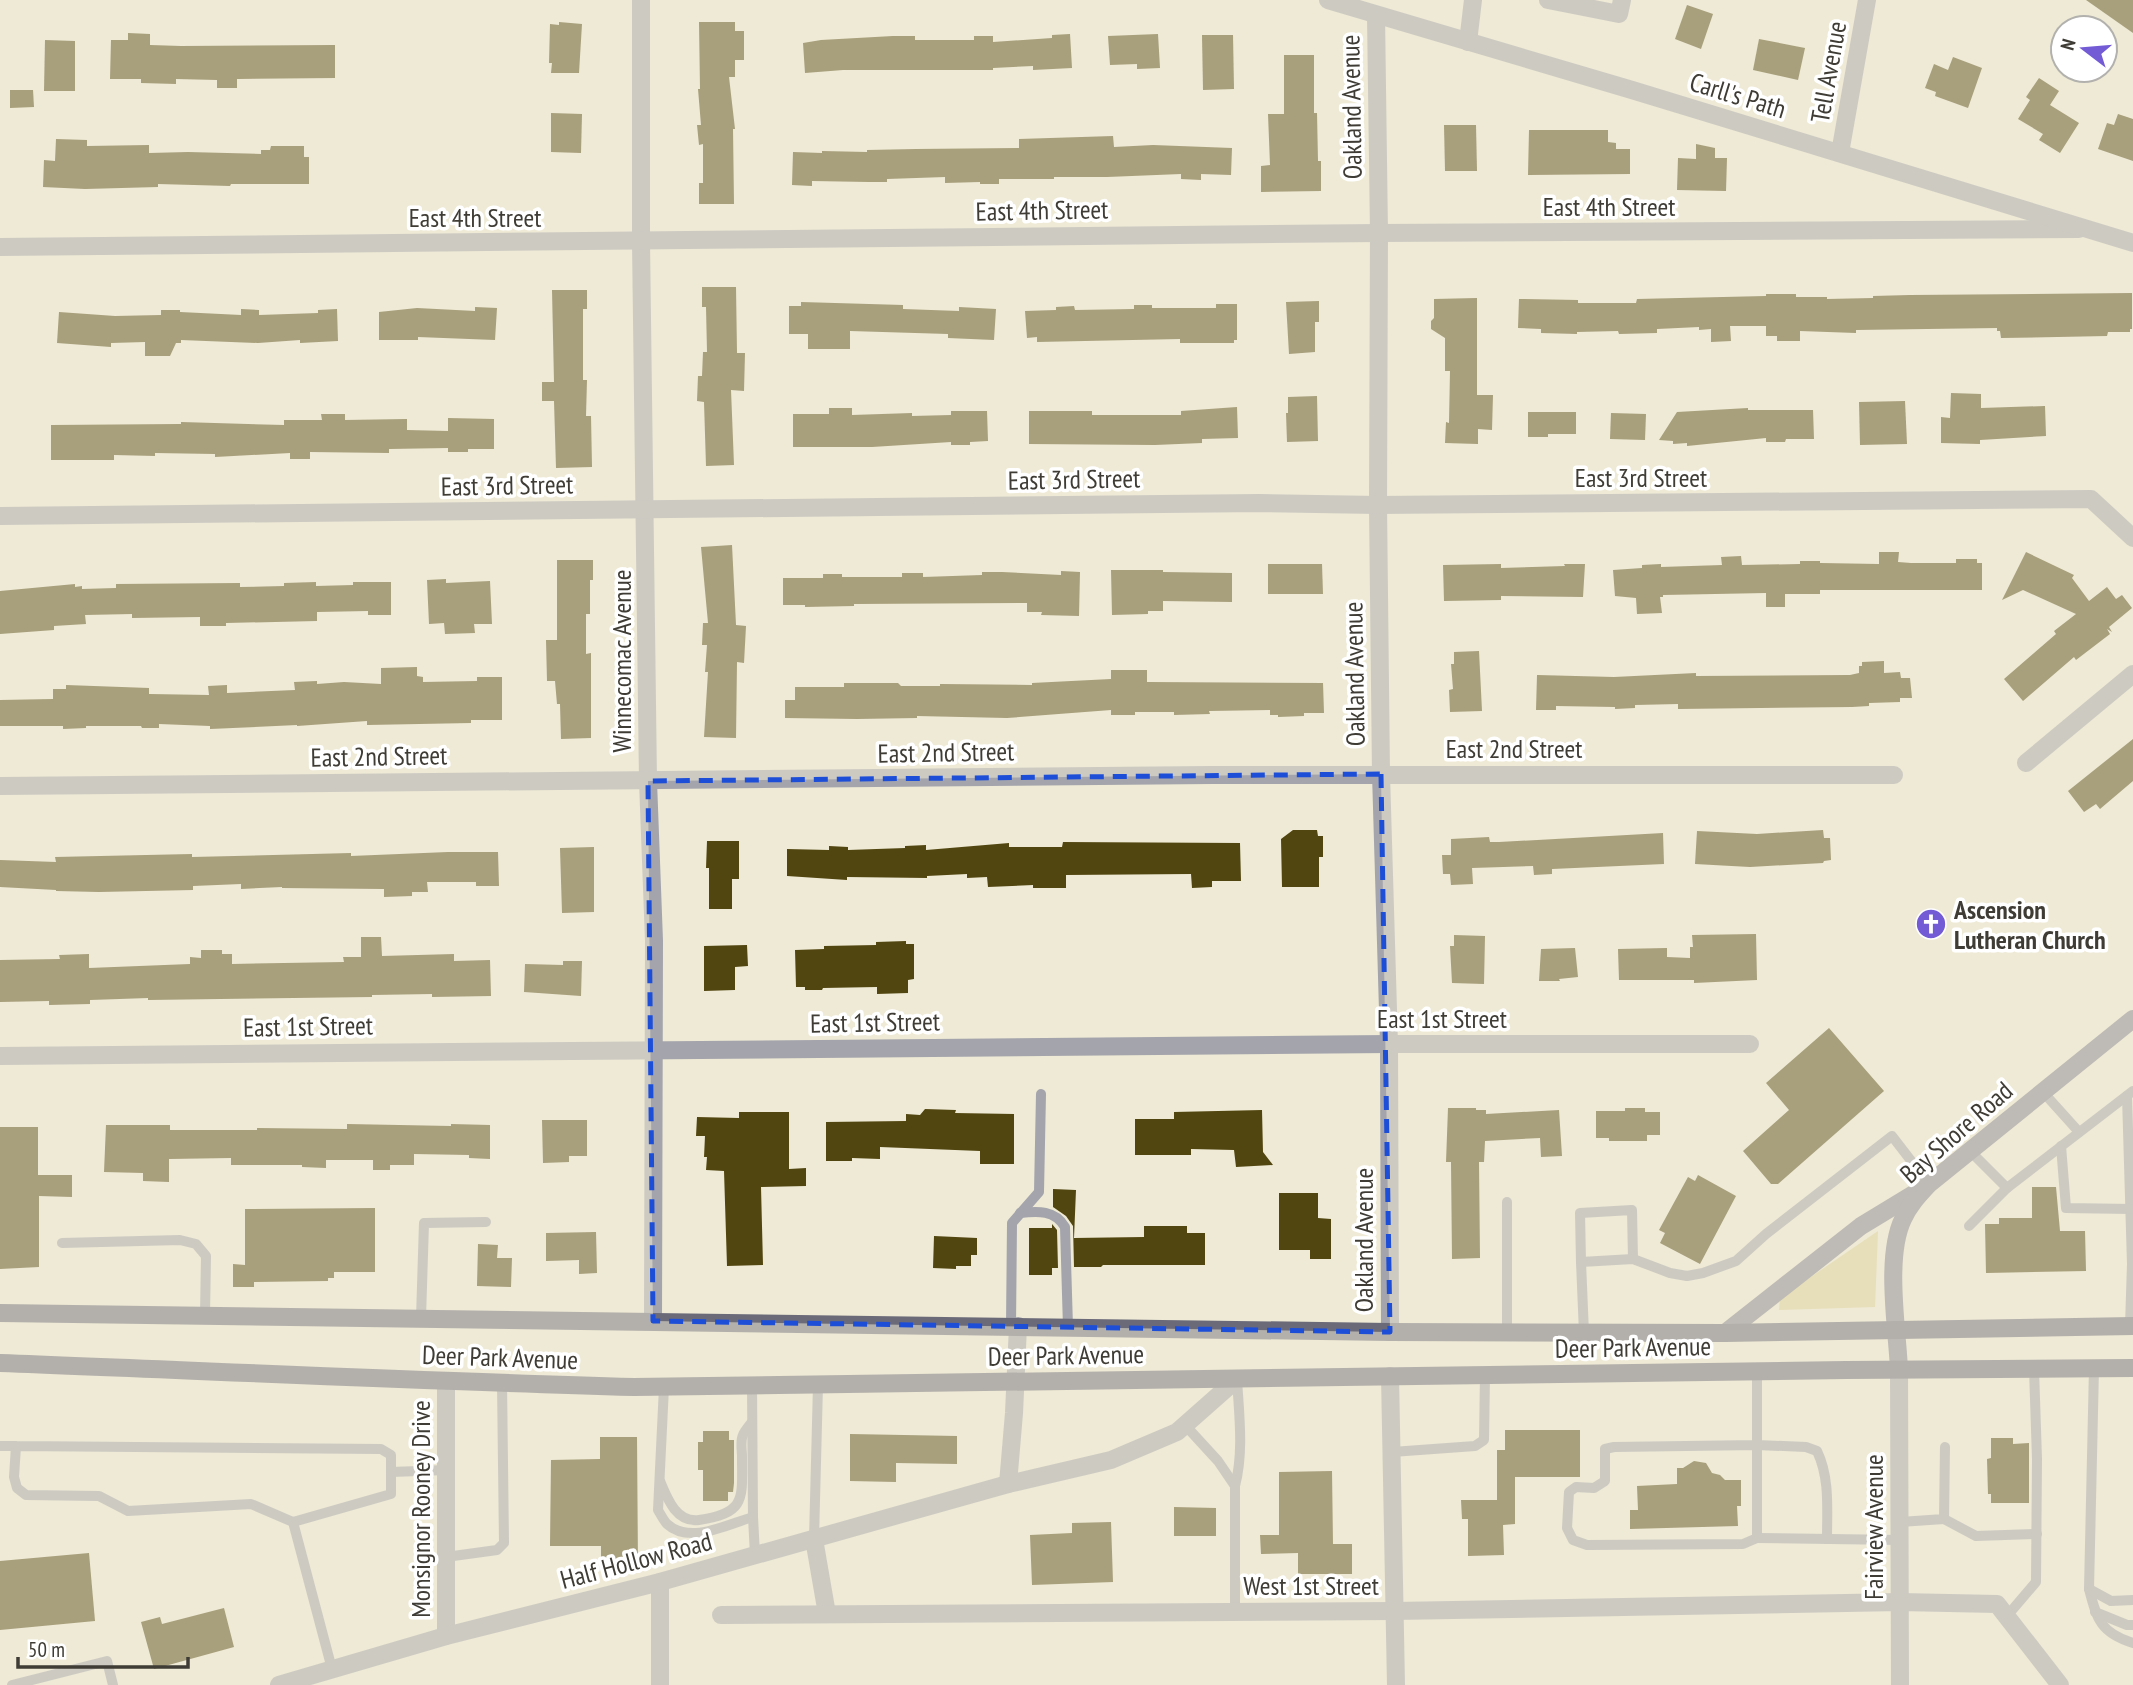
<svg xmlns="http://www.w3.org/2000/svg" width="2133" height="1685" font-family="'PT Sans Narrow',sans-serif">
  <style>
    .green { fill: #ded199 }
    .building { fill: #524610 }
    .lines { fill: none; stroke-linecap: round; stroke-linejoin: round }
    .service { stroke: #a4a4ac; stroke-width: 10 }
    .minor { stroke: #a4a4ac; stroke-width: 18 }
    .tertiary { stroke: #a4a4ac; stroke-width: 18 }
    .secondary { stroke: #83828f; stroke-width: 18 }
    .primary { stroke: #6b6a79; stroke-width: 18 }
    .marked { fill: none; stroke: #1d4ed8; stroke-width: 5; stroke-dasharray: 14 9; stroke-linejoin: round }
    .labels { text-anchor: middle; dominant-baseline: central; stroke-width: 7; stroke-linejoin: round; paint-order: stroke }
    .street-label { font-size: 26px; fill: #3e3c34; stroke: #fff }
    .poi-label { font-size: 26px; font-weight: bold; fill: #3e3c34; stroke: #fff; text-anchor: start }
  </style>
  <rect width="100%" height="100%" fill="#eeead5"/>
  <path class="green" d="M1878 1231 1875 1307 1779 1310 1780 1298Z"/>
  <g class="building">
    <path d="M2086 0H2133V33Z"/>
    <path d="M1687 5 1713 14 1701 49 1675 39Z"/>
    <path d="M559 22 582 24 579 73H551L552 63H549L550 24 559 25Z"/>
    <path d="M699 22H735V31H744V60H735V77H729L735 129H733L734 204H699V183H703V144L699 145 697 125H701L698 89H700Z"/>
    <path d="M128 33 150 34V45L181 46 335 45V78L237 79V88H217V80L176 79V84L141 83V79H110L111 40H128Z"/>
    <path d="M1070 34 1072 68 1033 70V66L993 68V70H843L805 73 803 43 821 40 893 36H915V40H974V36H993V42L1052 38V35Z"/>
    <path d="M1158 34 1160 68 1137 69V64L1110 65 1108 36Z"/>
    <path d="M1202 35H1233L1234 89 1203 90Z"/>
    <path d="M1759 39 1805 48 1798 80 1753 70Z"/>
    <path d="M45 40 75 41V91H44Z"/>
    <path d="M1284 55H1314V113H1317L1318 161H1321V191L1261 192V166L1270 165 1268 114H1284Z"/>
    <path d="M1953 57 1982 68 1968 108 1935 96 1936 92 1925 88 1934 64 1948 70Z"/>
    <path d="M2039 78 2059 91 2050 105 2079 123 2060 153 2039 140 2043 134 2018 119 2030 100 2026 97Z"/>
    <path d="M10 90H33L34 107 10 108Z"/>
    <path d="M551 113 582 114 581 153 551 152Z"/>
    <path d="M2118 114 2133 119V161L2098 149 2107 123 2114 125Z"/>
    <path d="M1444 125H1476L1477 171H1445Z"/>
    <path d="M1529 130H1608V142L1616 143V149H1630V174L1528 175Z"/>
    <path d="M1113 136 1114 147 1153 145 1232 148 1231 175 1201 174V180L1181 179V174L1107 177H1054V179H999V184H980V182L945 183V177L887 179V182H869L812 181V186L792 185 793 152 822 153V151L867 152V150L916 149 1019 148V139Z"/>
    <path d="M56 139 87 140V146L149 145V153L188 152 261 154V150H270L271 146H304V157H309V184H231L230 186 158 184V187L85 189 43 187 44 160 55 161Z"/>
    <path d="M1696 144 1715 148V158H1727L1726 191 1677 190 1678 158 1696 159Z"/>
    <path d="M702 287H736L737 353H745L744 391 731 390 734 465 706 466 704 402 697 401 698 376H702L703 352H707L706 307H702Z"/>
    <path d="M552 290H587V309H583V380H587L586 416H591L592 467 556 468 554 401H542V382H554Z"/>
    <path d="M2132 293V329H2130V332H2108L2107 336 2001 338 2000 331H1997V328L1856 330V333L1800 331V341H1777V336H1766V326H1730L1731 341 1711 342V329L1699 330V327L1657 329V333L1619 334 1618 331 1577 332V334L1541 333V329L1518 328 1519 299 1578 300V303H1636L1637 299 1766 296V294H1796V297H1827V299L1873 298V296L1910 295Z"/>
    <path d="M1477 298V395H1493L1492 430 1478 429V444L1445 443 1446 422 1449 423 1450 371H1445V338L1431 329V321L1434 318V299Z"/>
    <path d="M1319 301V322H1315V352L1289 354 1286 302Z"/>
    <path d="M801 302 903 305V309L959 311V307L996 309 994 340 948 338V334L850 331V349H808V334H789V306H801Z"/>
    <path d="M1216 304H1237V340H1234V343H1180V339L1037 342V337L1027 338 1025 311 1056 310V307L1074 306 1075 310 1134 309V305H1152V308H1216Z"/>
    <path d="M475 307 497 308 495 340 418 337V340H379V312L417 308 475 311Z"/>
    <path d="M241 309 259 310V315L318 313V310L337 309 338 341 300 343V340L258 343 181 340V343H176L170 356H145V342L111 343V347L57 343 59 312 115 316 161 315V310H180V312L241 315Z"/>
    <path d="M1951 393 1981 394V408L2045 406 2046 436 1980 440V444L1941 443V417L1950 418Z"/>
    <path d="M1317 396 1318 441 1287 442 1286 413H1288V397Z"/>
    <path d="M1905 401 1907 444 1860 445 1859 402Z"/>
    <path d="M1237 407 1238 438 1202 439V443L1155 445 1029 444V411H1092V415H1181V411Z"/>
    <path d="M829 408H852V415L912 413V416L951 415V411H987L988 441 970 442V445H951V442L872 447H793V414H829Z"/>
    <path d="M1748 408V410H1813L1814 439H1786L1785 442H1766V438L1687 446V443L1673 444V441L1659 440 1677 412Z"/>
    <path d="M1528 412H1576V434H1548V437H1528Z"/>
    <path d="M1611 413 1646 414 1645 440 1610 439Z"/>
    <path d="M321 414H345V420L407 419V430L448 431V418L494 419V449H468V452H448V448L389 449V453L310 452V459H290V453L215 457V454L155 453V456L114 455V460H51V425L181 424V422L284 425V420H322Z"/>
    <path d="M732 545 736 625 746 626 744 663 737 662 736 738 704 737 708 672H705L707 645H702L703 623H708L701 547Z"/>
    <path d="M1879 552H1899L1898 562 1911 563H1956V559H1977V563H1982V590H1820V594H1785V607H1766V593L1663 595V597H1660L1662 613 1637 614 1636 598 1615 596 1613 570 1642 568V565L1661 564V567L1722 565 1721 557 1741 556 1742 565 1800 564V561H1820V563L1879 564Z"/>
    <path d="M2026 552 2074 575 2072 578 2089 601 2107 587 2116 599 2122 595 2132 608 2109 627 2112 632 2107 629 2110 634 2076 660 2074 657 2023 701 2004 679 2056 634 2054 631 2076 614 2023 590 2002 600Z"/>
    <path d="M557 560H593V580H590V614H586V654L591 653V738L561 739 560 704H557L555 681H547L546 640H557Z"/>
    <path d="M1268 564H1322L1323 594H1268Z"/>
    <path d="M1501 564V568L1565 566 1564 564H1585L1583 597 1501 596V600L1444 601 1443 565Z"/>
    <path d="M1111 570H1163V572L1232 573V602L1163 601V611H1148V614L1112 615Z"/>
    <path d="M1061 571 1080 572 1079 616 1041 615 1042 612H1027V603L854 604V606L805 607V605H783V578H823V574H842V577H902V573H923V577L982 575V572H1002L1061 575Z"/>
    <path d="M446 579V583L490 581 492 624H474L475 633 445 634 444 623 429 624 427 580Z"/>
    <path d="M316 582V586L353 585V582H391V615H368V611L317 612V621L226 623V626H200V617L132 618V614L85 615 86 624 54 626V630L0 634V591L75 584V587L82 586V589L116 588V584L240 583V587L284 586V583Z"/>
    <path d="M1479 651 1482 711 1450 712 1449 690 1453 689 1451 664H1454V652Z"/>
    <path d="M1884 661V673L1900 672 1901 678H1910L1912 698H1900V702L1869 703V706L1852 707 1678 709V704L1635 705V708L1615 709V707L1556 706V710H1536L1537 675 1614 677 1696 673V676L1850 675 1859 673V666H1862V662Z"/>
    <path d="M417 667V676L423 677V682L477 681V677H502V720H471V723L367 725V721L297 726V725L210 729V726L159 724V728H142L141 726H86V728L63 729V726H0V700L53 699V689H66V685L149 688V694L209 695 208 686 227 685V693L295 690 294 682 317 681V684L344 682 381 684V668Z"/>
    <path d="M1111 670H1147V682L1323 683 1324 713H1304V716L1278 717V715H1270V710L1209 711 1210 714 1174 715V712H1135V715H1111V710L1007 718 917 716V718L857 719 785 718V700H795V687H844V683H898L901 686H940V684L1032 685V683L1111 679Z"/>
    <path d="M2133 739V781L2100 809 2096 804 2084 812 2068 791Z"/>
    <path d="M1293 830H1317L1318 836H1323V857H1319V887H1282L1281 839Z"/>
    <path d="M1823 830 1824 838H1830L1831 860 1824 861 1823 863 1750 867 1695 864 1697 831 1757 834Z"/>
    <path d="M1663 833 1664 864 1552 869V874L1534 875 1533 866 1472 868 1473 884 1451 885 1450 874H1443L1442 855H1451V839L1489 837 1490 842H1499Z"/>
    <path d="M707 841H739V879H732V909H709V868H706Z"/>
    <path d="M1063 842 1240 843 1241 881H1212V887L1192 888 1191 874 1066 875V888H1033V885L988 887 987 877 967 878V874L927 876V878L847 877V880L787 876V849L829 850V846L848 847V850L905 848V846L926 845V850L1009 843V847H1062Z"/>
    <path d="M594 847V912L562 913 560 848Z"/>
    <path d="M448 852H498L499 886H476V882H427L428 892H412V896L384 897V889L282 888V887L241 889V884L193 886V890L99 892 56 891V890L0 887V860L56 862 55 857 192 854V857L351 853V856Z"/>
    <path d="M1756 934 1757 980 1694 983V980H1619L1618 949 1667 948V957L1690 958V947H1693L1692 935Z"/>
    <path d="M1454 935 1485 936 1484 984 1452 983 1450 946H1454Z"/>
    <path d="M361 937H381L382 956 454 954V961L490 960 491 996 432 997V994L372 995V997L148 1000V998L90 1000V1004L49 1005V1001L0 1002V960L60 959 59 955 89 954V968L190 964V957L201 958V950H222V954H232V964L344 962 343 957H361Z"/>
    <path d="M906 941V944H914V979L908 980V993L877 994V987L823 988 822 990H805V987H796L795 950 824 949V946L876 945V942Z"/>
    <path d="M747 945 748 966 735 967V990L704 991V946Z"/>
    <path d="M1575 948 1578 977 1559 979 1560 981H1539L1541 949Z"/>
    <path d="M563 961H582L581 996 524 992 525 964 563 965Z"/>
    <path d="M1829 1028 1884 1091 1778 1184H1771L1743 1151 1789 1110 1766 1083Z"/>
    <path d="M1448 1108H1476V1110H1486V1114L1559 1110 1562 1156 1541 1157 1540 1138 1485 1141 1484 1162H1479L1480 1258 1452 1259 1451 1162H1446Z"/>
    <path d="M1625 1108H1645V1112H1660V1135H1647V1141H1609V1138H1596V1111H1625Z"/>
    <path d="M925 1109 956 1110 955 1113 1014 1114V1164H980V1151L880 1147V1159L852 1158V1161H826V1122L906 1121V1114L920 1115Z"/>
    <path d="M1262 1110 1263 1152 1273 1165 1236 1167 1234 1150 1191 1149V1155H1135V1119H1174V1112Z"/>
    <path d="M739 1112H789V1169L806 1168V1186L761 1187 763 1265 727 1266 724 1171 706 1170 707 1157H704L705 1136H696L697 1117 739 1118Z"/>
    <path d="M542 1120H587V1156H569V1162L543 1163Z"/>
    <path d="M347 1124 451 1126V1124L490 1125V1159L469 1158V1155L414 1154V1165H390V1170H373V1160H326V1168L302 1167V1165H231V1158L169 1159V1182L143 1181V1173L104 1172 106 1125H170V1130H257V1128L347 1129Z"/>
    <path d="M0 1127H38V1175H72V1197L39 1196V1267L0 1269Z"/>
    <path d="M1698 1175 1736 1196 1700 1264 1660 1243 1665 1233 1659 1230 1688 1177 1695 1181Z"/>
    <path d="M2032 1187H2056L2060 1231H2085L2086 1271 1986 1273 1985 1224H1999V1218H2032Z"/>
    <path d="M1053 1189 1076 1190 1074 1238 1144 1237V1226H1187V1233H1205V1265H1103L1101 1267H1074L1073 1226 1066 1216 1053 1207Z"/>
    <path d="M1279 1193H1318V1218L1331 1219V1259H1310V1250H1279Z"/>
    <path d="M375 1208V1272H334V1278H328V1281L254 1282V1287H233V1264L245 1265V1209Z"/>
    <path d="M1052 1224 1057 1230 1058 1268H1052V1275H1029V1228H1052Z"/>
    <path d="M596 1232 597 1273 579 1274V1260L546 1261V1233Z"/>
    <path d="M934 1236 977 1238V1255H971V1266H956V1269L933 1268Z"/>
    <path d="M478 1244 498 1245 497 1258H512L511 1287 477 1286Z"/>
    <path d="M1505 1430H1580V1477H1515V1524L1503 1525 1504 1555 1468 1556V1519H1462L1461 1500H1497V1450H1505Z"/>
    <path d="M703 1431H729V1440H734V1483L733 1492H728V1501H703V1470H698V1442H703Z"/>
    <path d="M850 1434 957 1436V1464L896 1463V1482L850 1481Z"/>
    <path d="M600 1437H637L638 1568H619V1572H601V1546H550L551 1460 600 1459Z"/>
    <path d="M1991 1438H2013V1444L2029 1443V1503H1991V1494H1988L1987 1459 1991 1458Z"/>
    <path d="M1694 1461 1706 1463 1712 1473 1720 1475 1725 1480H1741V1506H1737L1738 1526 1630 1529V1510H1638L1637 1486 1677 1484V1468H1683Z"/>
    <path d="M1332 1471 1333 1544H1352V1574H1298V1553L1261 1554 1260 1535H1279V1472Z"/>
    <path d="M1174 1507 1216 1508V1536H1174Z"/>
    <path d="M1111 1522 1113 1582 1032 1585 1030 1535 1072 1533V1523Z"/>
    <path d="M89 1553 95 1621 0 1630V1561Z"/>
    <path d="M224 1608 234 1647 154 1669 141 1622 160 1617 162 1624Z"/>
  </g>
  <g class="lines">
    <g class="service">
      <path d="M2043 1092 2079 1132"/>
      <path d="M2127 1096 2132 1264 2130 1326"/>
      <path d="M2061 1146 2066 1208 2131 1209"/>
      <path d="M1970 1151 2007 1188"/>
      <path d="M1020 1213C1038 1211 1055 1210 1065 1227L1068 1327"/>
      <path d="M1969 1226 2007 1188 2133 1091"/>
      <path d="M62 1243 180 1240 196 1244 206 1256 205 1315"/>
      <path d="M1581 1262 1580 1213 1632 1210 1633 1259"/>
      <path d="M421 1318 424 1223 486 1222"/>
      <path d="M1011 1326 1012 1223 1039 1192 1041 1094"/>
      <path d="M1507 1332V1202"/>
      <path d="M1584 1333 1581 1262 1633 1259 1670 1273 1687 1276 1703 1273 1736 1261 1766 1234 1892 1136 1929 1184"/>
      <path d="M2094 1368 2089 1589C2097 1620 2101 1633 2133 1643"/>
      <path d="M1757 1371V1538L1743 1544 1587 1545 1573 1540 1567 1528 1569 1492 1576 1487 1594 1488 1605 1481V1449L1614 1447 1757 1445 1806 1447 1817 1451C1830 1478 1827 1509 1827 1539"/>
      <path d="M664 1387 658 1510C661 1515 664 1521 667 1524 690 1545 728 1524 753 1517L752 1386"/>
      <path d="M1185 1425 1218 1461 1235 1486"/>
      <path d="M0 1446H16L381 1449 391 1455V1494L293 1522 251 1504 128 1511 99 1496 26 1495 17 1488 14 1477 16 1446"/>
      <path d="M1392 1452 1475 1446 1484 1440 1485 1375"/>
      <path d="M391 1472 446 1470"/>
      <path d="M660 1481C667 1498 676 1523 699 1520 747 1513 742 1498 742 1456 742 1450 740 1441 743 1435 745 1430 749 1426 752 1422"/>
      <path d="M753 1517 755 1555"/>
      <path d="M1944 1519 1976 1536 2037 1534"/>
      <path d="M293 1522 332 1669"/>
      <path d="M1900 1522 1944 1519 1945 1447"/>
      <path d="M1757 1538 1900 1540"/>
      <path d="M814 1539 818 1385"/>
      <path d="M446 1557 497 1550 504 1543 502 1383"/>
      <path d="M2089 1589 2111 1601 2133 1600"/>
      <path d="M1235 1612V1486C1244 1452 1239 1414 1237 1379"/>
      <path d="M2095 1612 2127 1625H2133"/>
      <path d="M2007 1616 2036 1582 2037 1459 2034 1369"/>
      <path d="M12 1685 107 1661 113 1685"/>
    </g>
    <g class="minor">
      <path d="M641 0V242L648 781 654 941 653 1321"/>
      <path d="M1548 0 1619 14 1622 0"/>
      <path d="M1376 15 1379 233 1378 505 1381 774 1389 1044 1390 1332"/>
      <path d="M1468 42 1473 0"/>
      <path d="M1840 153 1867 0"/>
      <path d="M0 247 1379 233 2079 229"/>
      <path d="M0 516 1260 503 1378 505 2091 499 2133 538"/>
      <path d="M2026 763 2133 674"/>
      <path d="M0 786 1211 775H1894"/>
      <path d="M0 1056 1389 1044H1750"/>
      <path d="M1899 1369 1900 1685"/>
      <path d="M1390 1376 1396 1685"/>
      <path d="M446 1382V1636"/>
      <path d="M1008 1484 1014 1413 1018 1326"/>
      <path d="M814 1539 827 1614"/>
      <path d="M660 1582V1685"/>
      <path d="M721 1615 1395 1611 1900 1602 1997 1604 2060 1685"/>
    </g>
    <g class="tertiary">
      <path d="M1328 0 1632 90 2133 243"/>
      <path d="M279 1685 446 1636 660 1582 1008 1484 1111 1460 1177 1432 1237 1379"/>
    </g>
    <g class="secondary">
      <path d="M1725 1333 1861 1226 1917 1192"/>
      <path d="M1899 1369C1897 1327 1885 1257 1903 1219 1909 1205 1919 1195 1929 1184L2133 1019"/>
    </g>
    <g class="primary">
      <path d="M0 1313 1390 1332 1725 1333 2133 1326"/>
      <path d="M0 1363C211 1371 422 1381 634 1387L1846 1370 2133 1368"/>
    </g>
  </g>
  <path d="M0 0H2133V1685H0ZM1381 774 1390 1332 653 1321 648 781Z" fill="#eeead5" fill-opacity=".55" fill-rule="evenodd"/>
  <path class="marked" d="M1381 774 1390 1332 653 1321 648 781Z"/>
  <defs>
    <g id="church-disc" transform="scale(1.575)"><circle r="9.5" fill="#735bd6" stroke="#fff"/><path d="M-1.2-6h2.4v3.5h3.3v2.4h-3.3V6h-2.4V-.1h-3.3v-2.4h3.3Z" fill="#fff"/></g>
  </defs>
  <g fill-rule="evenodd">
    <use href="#church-disc" x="1931" y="924"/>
  </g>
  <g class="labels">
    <g class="street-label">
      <text transform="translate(1828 72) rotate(-80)">Tell Avenue</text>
      <text transform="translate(1738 95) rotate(17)">Carll's Path</text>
      <text transform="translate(1351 107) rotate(-91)">Oakland Avenue</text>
      <text x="1609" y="206">East 4th Street</text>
      <text transform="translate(1042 210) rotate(-1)">East 4th Street</text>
      <text x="475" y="217">East 4th Street</text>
      <text x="1641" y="477">East 3rd Street</text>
      <text transform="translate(1074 479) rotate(-1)">East 3rd Street</text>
      <text transform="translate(507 485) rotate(-1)">East 3rd Street</text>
      <text transform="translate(621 661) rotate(-90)">Winnecomac Avenue</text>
      <text transform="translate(1354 674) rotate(-91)">Oakland Avenue</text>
      <text x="1514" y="748">East 2nd Street</text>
      <text transform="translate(946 752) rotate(-1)">East 2nd Street</text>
      <text transform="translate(379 756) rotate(-1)">East 2nd Street</text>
      <text x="1442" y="1018">East 1st Street</text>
      <text transform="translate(875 1022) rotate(-1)">East 1st Street</text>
      <text transform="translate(308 1026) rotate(-1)">East 1st Street</text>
      <text transform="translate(1956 1132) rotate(-41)">Bay Shore Road</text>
      <text transform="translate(1363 1240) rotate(-90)">Oakland Avenue</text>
      <text transform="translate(1633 1347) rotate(-1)">Deer Park Avenue</text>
      <text transform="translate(1066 1355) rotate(-1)">Deer Park Avenue</text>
      <text transform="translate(500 1357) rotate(2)">Deer Park Avenue</text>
      <text transform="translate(420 1509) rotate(-90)">Monsignor Rooney Drive</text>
      <text transform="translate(1873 1527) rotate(-90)">Fairview Avenue</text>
      <text transform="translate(636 1560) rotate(-15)">Half Hollow Road</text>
      <text x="1311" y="1585">West 1st Street</text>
    </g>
    <g class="poi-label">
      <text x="1954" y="909">Ascension<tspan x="1954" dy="30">Lutheran Church</tspan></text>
    </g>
  </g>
  <g transform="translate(2084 49) rotate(286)"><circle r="33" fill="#ffffff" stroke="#b2b1ae" stroke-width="2"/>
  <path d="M0-5L12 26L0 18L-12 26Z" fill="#735bd6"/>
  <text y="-10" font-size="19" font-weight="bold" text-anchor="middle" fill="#3e3c34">N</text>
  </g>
  <path d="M18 1657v10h170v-10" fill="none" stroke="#3e3c34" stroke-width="3.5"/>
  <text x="28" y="1657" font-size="21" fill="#3e3c34" stroke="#ffffff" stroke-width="5" paint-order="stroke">50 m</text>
</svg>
